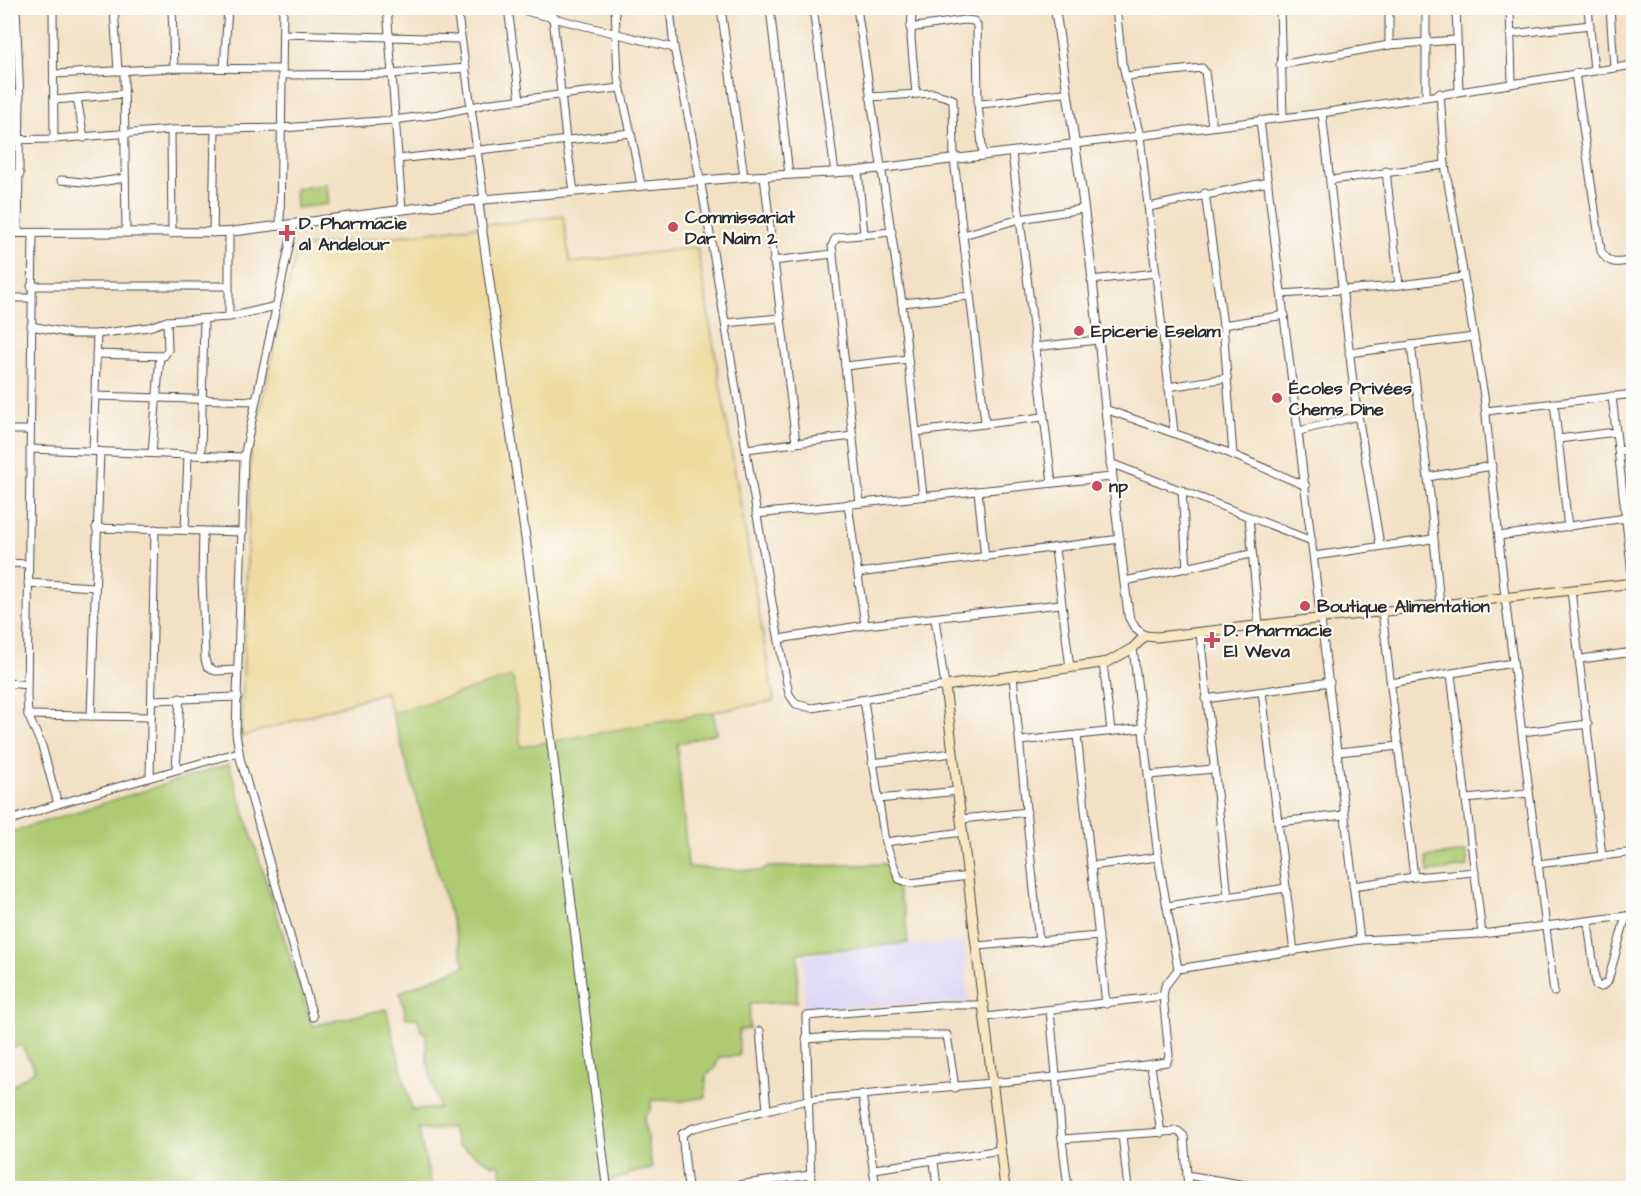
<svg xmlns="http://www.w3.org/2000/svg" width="1641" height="1196" font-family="'Architects Daughter',sans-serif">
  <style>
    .built { fill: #dbd6f7 }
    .green { fill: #aeca71; stroke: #6c7a4e; stroke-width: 1.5 }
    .sand { fill: #eeda9e; stroke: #8c8264; stroke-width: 1.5 }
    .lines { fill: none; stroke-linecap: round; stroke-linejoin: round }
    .minor-casing { stroke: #494642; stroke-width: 9 }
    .tertiary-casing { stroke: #494642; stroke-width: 10 }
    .secondary-casing { stroke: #494642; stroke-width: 11 }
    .minor { stroke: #fff; stroke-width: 7 }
    .tertiary { stroke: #fff; stroke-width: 8 }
    .secondary { stroke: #f9e7c3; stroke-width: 9 }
    .poi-dot { fill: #d1495b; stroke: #fdfcf7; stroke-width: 2 }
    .labels { text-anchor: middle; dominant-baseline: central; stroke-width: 4.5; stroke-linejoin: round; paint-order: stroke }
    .poi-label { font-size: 18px; font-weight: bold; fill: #2b2b2b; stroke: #fdfcf7; text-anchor: start }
  </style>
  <rect width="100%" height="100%" fill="#fdfcf7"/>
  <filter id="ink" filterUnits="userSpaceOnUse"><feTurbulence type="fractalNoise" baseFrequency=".0167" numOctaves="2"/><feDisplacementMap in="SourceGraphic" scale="12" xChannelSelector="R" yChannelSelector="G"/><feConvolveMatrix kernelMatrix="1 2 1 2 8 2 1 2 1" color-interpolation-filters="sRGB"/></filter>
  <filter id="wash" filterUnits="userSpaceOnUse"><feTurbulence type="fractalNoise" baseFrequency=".008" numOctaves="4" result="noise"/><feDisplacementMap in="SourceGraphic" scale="24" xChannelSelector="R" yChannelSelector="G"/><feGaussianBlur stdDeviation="1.35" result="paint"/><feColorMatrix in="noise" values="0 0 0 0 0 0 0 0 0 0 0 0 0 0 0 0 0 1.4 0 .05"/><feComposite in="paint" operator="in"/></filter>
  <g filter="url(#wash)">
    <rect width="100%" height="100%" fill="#f2e1c5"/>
    <path class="built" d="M964 942 968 1002 805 1008 803 955 885 946Z"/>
    <g class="green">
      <path d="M327 184 329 204 296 208 295 189Z"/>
      <path d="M511 677 514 681 521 747 713 712 717 733 677 744 688 867 762 871 769 867 888 864 905 913 908 943 798 953 797 1002 750 1004 749 1029 739 1030V1056L719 1057 715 1068 706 1076V1097L682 1101 651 1100V1109L644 1118 652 1169 628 1173V1176C614 1178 602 1185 588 1187 559 1190 532 1181 504 1181L499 1164 493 1165 458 1145 451 1127 429 1131 418 1128 432 1188H8V1089L35 1070 21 1045 8 1049V833L229 764 312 1026 386 1009 412 1110 439 1108 427 1060 426 1033 421 1031 418 1018H406L400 992 465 966 392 713Z"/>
      <path d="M1466 852 1468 867 1428 872 1426 857Z"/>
    </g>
    <path class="sand" d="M563 216 570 263 697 247 774 701 521 747 514 681 511 677 392 713 385 692 241 737 251 449 297 248Z"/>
  </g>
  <g filter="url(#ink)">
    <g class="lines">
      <g class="minor-casing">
        <g id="minor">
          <path d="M16 8 20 100"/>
          <path d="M114 8 118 71"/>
          <path d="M172 8 174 68"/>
          <path d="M387 8 402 210"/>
          <path d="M457 8 484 200"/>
          <path d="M508 8 520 100"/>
          <path d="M513 8 674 48"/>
          <path d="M552 8 566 140 574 191"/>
          <path d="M615 8 618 77 631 133"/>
          <path d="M670 8 674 48C720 262 747 479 789 694L796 704 812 708 945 686 935 619"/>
          <path d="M721 8 744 177"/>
          <path d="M770 8 789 175"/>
          <path d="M813 8 835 173"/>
          <path d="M857 8 902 303 923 496"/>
          <path d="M912 8 911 38 916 94"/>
          <path d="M1116 8 1122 62 1140 136 1174 432"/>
          <path d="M1280 8 1283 117"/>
          <path d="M1456 8 1459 91"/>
          <path d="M1510 8 1512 82"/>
          <path d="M1588 8 1594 70"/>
          <path d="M1610 8 1614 67"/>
          <path d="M910 28 964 20 974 21 977 25 978 104"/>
          <path d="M283 34 461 39"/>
          <path d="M1510 34 1590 25"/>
          <path d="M1389 45V8"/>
          <path d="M1280 65 1389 45 1456 40"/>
          <path d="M224 68 228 8"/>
          <path d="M124 71 126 233"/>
          <path d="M1575 73 1601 251C1609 266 1618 263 1634 260"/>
          <path d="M54 74 174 68 282 69"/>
          <path d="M282 75 391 74 466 68"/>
          <path d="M1126 76 1202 68 1205 72 1212 126"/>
          <path d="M1440 93 1445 165 1484 396 1505 597 1554 992"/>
          <path d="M1426 95V8"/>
          <path d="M870 97 933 93 953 99 954 159 985 422"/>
          <path d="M77 98 84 138"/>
          <path d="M8 100H20L18 233"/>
          <path d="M54 100 124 94"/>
          <path d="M1322 113 1354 391 1380 545"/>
          <path d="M1260 120 1360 940"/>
          <path d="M171 130 172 234"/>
          <path d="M54 139 171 130 282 128 394 120 439 114 491 103 620 88"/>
          <path d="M8 140 54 139 53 8"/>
          <path d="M1075 144 1322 113 1634 65"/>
          <path d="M1012 153 1052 483"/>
          <path d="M983 156 978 104C1008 103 1036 94 1066 93"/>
          <path d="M398 159 631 133 641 185"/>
          <path d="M858 171 864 234"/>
          <path d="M1386 171 1399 285"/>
          <path d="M8 174H20"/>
          <path d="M764 176 796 443"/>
          <path d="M61 180 94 183 125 178"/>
          <path d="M1331 180 1445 165"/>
          <path d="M1205 193 1223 325 1233 455"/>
          <path d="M1149 207 1268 182"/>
          <path d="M294 224 244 457 236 733 240 758 313 1017"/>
          <path d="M280 226 283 8"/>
          <path d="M33 233 27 696 28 715 42 746 58 804"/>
          <path d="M213 233 215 129"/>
          <path d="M963 235 1020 219 1082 209"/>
          <path d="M773 261 833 254"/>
          <path d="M1091 280 1156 273"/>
          <path d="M31 286H229"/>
          <path d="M1282 294 1384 287 1463 277"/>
          <path d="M8 298H31"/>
          <path d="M902 303 970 296"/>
          <path d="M229 317 276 306"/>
          <path d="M726 323 780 318"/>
          <path d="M1223 325 1285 315"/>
          <path d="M31 326 73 334H97L149 327 167 321 229 317V232"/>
          <path d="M1411 345 1430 494 1440 605"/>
          <path d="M1034 347 1098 340"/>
          <path d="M1349 353 1473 337"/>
          <path d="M96 354 164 356 168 350 167 321"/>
          <path d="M845 366 908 359"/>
          <path d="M1168 387 1227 378"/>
          <path d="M95 396 255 401"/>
          <path d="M1612 396 1633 583"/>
          <path d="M1554 403 1568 527"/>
          <path d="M1105 409 1224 451 1306 486"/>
          <path d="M1486 411 1634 394"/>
          <path d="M8 430H30"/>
          <path d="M1299 431 1358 416"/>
          <path d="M917 432 1043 417"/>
          <path d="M1558 439 1616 432"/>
          <path d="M30 449 244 457"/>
          <path d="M746 449 853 436"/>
          <path d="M93 451 97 334"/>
          <path d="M1619 451 1634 449"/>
          <path d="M152 453 160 356"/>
          <path d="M201 455 204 319"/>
          <path d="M1110 463 1312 541"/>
          <path d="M1428 477 1492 466"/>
          <path d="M1182 490 1187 569"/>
          <path d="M978 491 985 558"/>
          <path d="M860 503 832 246 835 239 839 237 892 232"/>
          <path d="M848 504 865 625"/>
          <path d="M756 514 1111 477"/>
          <path d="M1249 517 1259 626"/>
          <path d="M96 528 243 532"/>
          <path d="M185 530 188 455"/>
          <path d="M203 531 202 579 205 659 207 666 215 671 239 670"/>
          <path d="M1499 536 1626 518"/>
          <path d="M1055 549 1070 668"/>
          <path d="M1314 556 1432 539"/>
          <path d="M8 563 28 564"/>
          <path d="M858 573 1120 539"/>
          <path d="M1125 581 1251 554"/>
          <path d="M28 583 95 587"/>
          <path d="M1571 590 1602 856"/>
          <path d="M1382 612 1414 877"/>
          <path d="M1200 633 1228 897"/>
          <path d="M779 639 865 625 1061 604"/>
          <path d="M1133 648 1158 857 1178 969"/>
          <path d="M1581 659 1634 652"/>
          <path d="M1103 663 1111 731"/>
          <path d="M1451 674 1482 934"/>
          <path d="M1013 676 1039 942"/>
          <path d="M8 683 27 685"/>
          <path d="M1391 683 1513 663"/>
          <path d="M1262 692 1294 952"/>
          <path d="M1205 699 1330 682"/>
          <path d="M152 700 238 697"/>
          <path d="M864 700 885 842 899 879 910 883 969 876"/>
          <path d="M28 715 151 717"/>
          <path d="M91 716 100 451"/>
          <path d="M1522 732 1588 724"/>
          <path d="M1077 735 1106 1004"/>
          <path d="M1020 741 1144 728"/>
          <path d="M1338 752 1399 746"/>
          <path d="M872 763 953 753"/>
          <path d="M176 770 180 698"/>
          <path d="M1149 775 1213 769"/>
          <path d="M150 777 155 529"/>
          <path d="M878 799 958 791"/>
          <path d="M1466 799 1529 793"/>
          <path d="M962 819 1027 812"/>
          <path d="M8 821 58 804 239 752"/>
          <path d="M1278 822 1345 815"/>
          <path d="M885 842 963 832"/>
          <path d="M1538 864 1634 852"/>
          <path d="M1091 866 1158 857"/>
          <path d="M1353 886 1414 877 1475 872"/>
          <path d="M1167 906 1286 888"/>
          <path d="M1588 922 1596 985 1601 987 1608 981 1626 916"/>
          <path d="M977 946 1099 936"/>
          <path d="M1050 1011 1062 1139 1178 1131 1184 1136 1188 1188"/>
          <path d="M986 1017 1163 996"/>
          <path d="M760 1031 767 1110"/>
          <path d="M806 1039 860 1035H947L955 1088"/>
          <path d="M1151 1066 1161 1133"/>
          <path d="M862 1094 876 1188"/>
          <path d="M1122 1135 1128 1188"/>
          <path d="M1062 1139 1068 1188"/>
          <path d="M934 1161 937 1188"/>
          <path d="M874 1169 1001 1150"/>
          <path d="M1187 1175 1263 1188"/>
          <path d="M688 1188 682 1134 693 1128 807 1100 1055 1077 1167 1062 1169 1055 1163 996 1165 986 1178 969 1360 940 1482 934 1634 915"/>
          <path d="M715 1188 810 1175"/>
          <path d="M811 1188 806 1016 940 1005H985"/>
        </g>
      </g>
      <g class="tertiary-casing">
        <g id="tertiary">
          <path d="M1055 8 1075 144"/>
          <path d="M478 200 528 556 607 1188"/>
          <path d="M8 233 229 232 478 200 744 177 858 171 1075 144C1099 301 1107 460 1129 617L1135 628 1145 636"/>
        </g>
      </g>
      <g class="secondary-casing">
        <path id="secondary" d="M1005 1188 945 686 1108 662 1133 648 1145 636 1157 637 1634 583"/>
      </g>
      <use href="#minor" class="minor"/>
      <use href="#tertiary" class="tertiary"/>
      <use href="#secondary" class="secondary"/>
    </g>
  </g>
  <g class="poi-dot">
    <circle cx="673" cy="227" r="6"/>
    <path d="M284 224h6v6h6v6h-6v6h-6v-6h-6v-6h6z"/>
    <circle cx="1079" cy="331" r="6"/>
    <circle cx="1277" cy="398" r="6"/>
    <circle cx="1097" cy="486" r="6"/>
    <circle cx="1305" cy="606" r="6"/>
    <path d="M1209 631h6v6h6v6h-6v6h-6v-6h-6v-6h6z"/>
  </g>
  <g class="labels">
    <g class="poi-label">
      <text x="685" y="217">Commissariat<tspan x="685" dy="21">Dar Naim 2</tspan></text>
      <text x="299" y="223">D. Pharmacie<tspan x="299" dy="21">al Andelour</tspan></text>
      <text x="1091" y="331">Epicerie Eselam</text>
      <text x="1289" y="388">Écoles Privées<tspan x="1289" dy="21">Chems Dine</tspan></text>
      <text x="1109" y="486">np</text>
      <text x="1317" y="606">Boutique Alimentation</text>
      <text x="1224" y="630">D. Pharmacie<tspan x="1224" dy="21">El Weva</tspan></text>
    </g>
  </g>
  <rect width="1641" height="1196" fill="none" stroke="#fdfcf7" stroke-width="30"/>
</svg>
